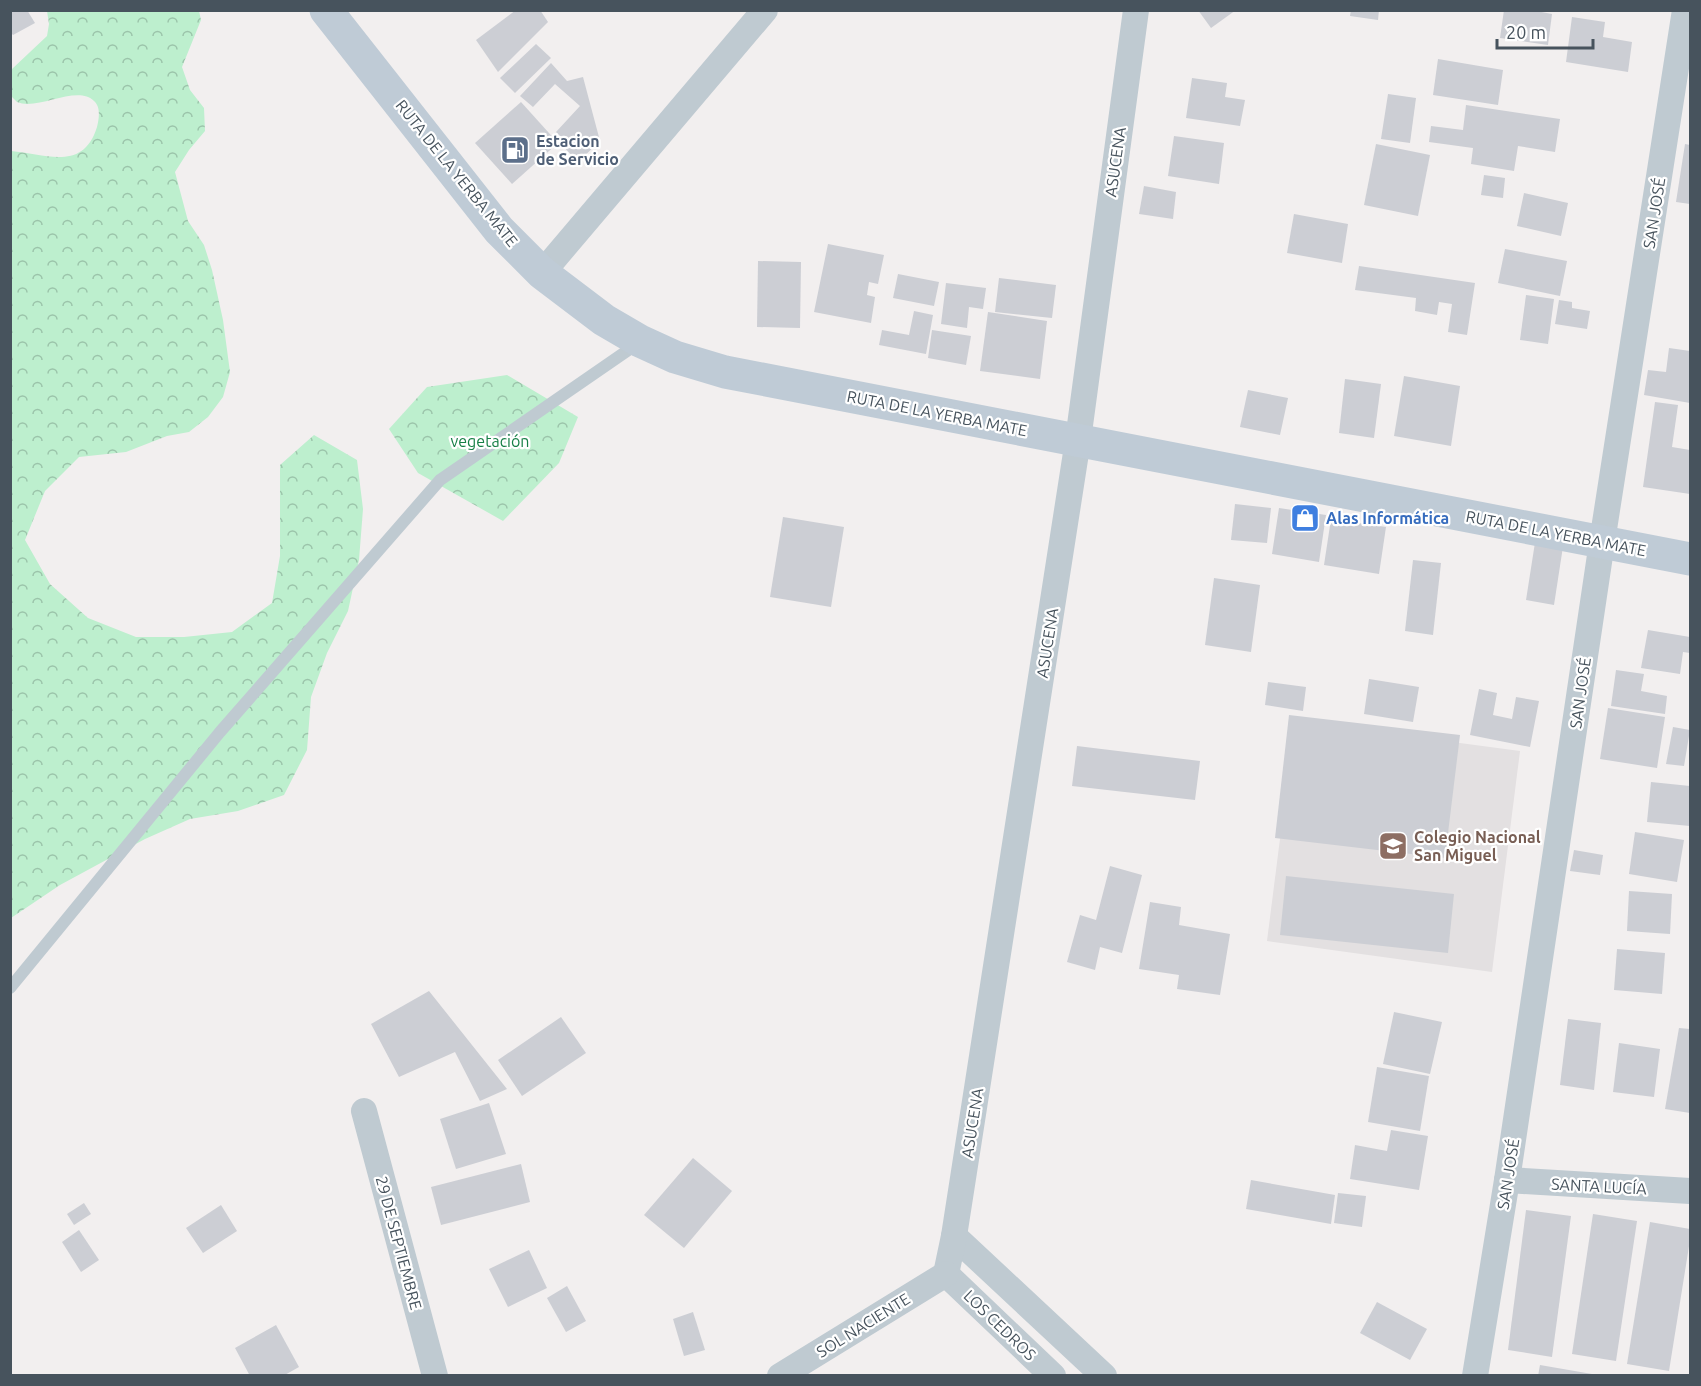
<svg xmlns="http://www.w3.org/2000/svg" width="1701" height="1386" font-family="Ubuntu,sans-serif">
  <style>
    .education { fill: #e3e0e1 }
    .forest { fill: url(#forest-crowns) }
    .building { fill: #ccced4 }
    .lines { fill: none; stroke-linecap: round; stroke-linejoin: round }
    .service { stroke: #bfcad1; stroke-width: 12 }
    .minor { stroke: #bfcad1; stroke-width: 26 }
    .secondary { stroke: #bfcbd6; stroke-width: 33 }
    .labels { text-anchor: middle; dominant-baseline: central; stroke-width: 4.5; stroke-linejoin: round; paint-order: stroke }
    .service-label { font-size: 16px; font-weight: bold; fill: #4e5e75; stroke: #fff; text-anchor: start }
    .street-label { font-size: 16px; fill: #47535d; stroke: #fff }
    .park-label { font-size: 16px; fill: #167f46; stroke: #fff }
    .shop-label { font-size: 16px; font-weight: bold; fill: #366cbe; stroke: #fff; text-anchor: start }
    .education-label { font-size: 16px; font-weight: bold; fill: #785e54; stroke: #fff; text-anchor: start }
  </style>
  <defs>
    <pattern id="forest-crowns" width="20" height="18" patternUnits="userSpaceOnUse" patternTransform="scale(1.5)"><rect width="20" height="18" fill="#bdefce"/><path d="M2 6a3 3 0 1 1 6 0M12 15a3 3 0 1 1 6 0" fill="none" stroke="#9bc4aa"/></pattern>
  </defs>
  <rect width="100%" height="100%" fill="#f2efef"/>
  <path class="education" d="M1295 721 1520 751 1492 972 1267 941Z"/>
  <g class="forest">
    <path d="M47 11H199L201 20 182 67 190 90 204 108 205 131 189 150 175 172 188 221 204 245 212 270 223 320 230 372 223 397 208 417 189 432 167 436 126 452 79 457 45 491 25 540 50 584 88 618 136 637H184L232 632 272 603 280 556V465L314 435 357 460 363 509 359 560 348 611 327 653 311 697 307 750 284 795 238 811 190 819 145 839 60 885 11 918V151C46 154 83 172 97 127 99 119 101 107 94 101 77 84 38 111 17 102 15 100 13 98 11 96L12 69 47 36 49 24Z"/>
    <path d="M507 375 578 417 559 463 503 521 418 473 389 429 427 387Z"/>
  </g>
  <g class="building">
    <path d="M10 10H27L35 23 13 35 10 32Z"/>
    <path d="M516 10H540L548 22 498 72 476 40Z"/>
    <path d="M1198 10H1236L1211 28Z"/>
    <path d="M1351 10H1379L1378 20 1350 16Z"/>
    <path d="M1504 10H1531L1552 14 1548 45 1500 38Z"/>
    <path d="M1572 17 1605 22 1603 37 1632 42 1628 72 1566 62Z"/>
    <path d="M536 44 551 58 515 93 500 78Z"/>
    <path d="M1438 59 1503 70 1498 105 1433 95Z"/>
    <path d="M551 63 567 81 583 77 600 141 578 162 562 145 565 141 556 132 580 106 555 84 533 107 520 96Z"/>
    <path d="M1192 78 1227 83 1225 97 1245 100 1240 126 1186 118Z"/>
    <path d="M1388 94 1416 98 1410 143 1381 139Z"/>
    <path d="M521 102 558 143 512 184 475 143Z"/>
    <path d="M1466 105 1560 119 1555 152 1518 146 1514 171 1471 164 1473 148 1429 142 1431 126 1463 130Z"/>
    <path d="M1174 136 1224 143 1219 184 1168 176Z"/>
    <path d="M1376 144 1430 155 1418 216 1364 205Z"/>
    <path d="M1685 144 1690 145V204L1676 202Z"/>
    <path d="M1484 175 1505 178 1503 198 1481 195Z"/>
    <path d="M1144 186 1176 192 1173 219 1139 214Z"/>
    <path d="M1524 193 1568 203 1561 236 1517 226Z"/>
    <path d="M1294 214 1348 224 1342 263 1287 253Z"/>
    <path d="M828 244 884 255 878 284 869 282 867 295 875 297 871 323 814 312Z"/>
    <path d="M1505 249 1567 261 1560 296 1498 283Z"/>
    <path d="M758 261 801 262 800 328 757 327Z"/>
    <path d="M1359 266 1475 283 1467 335 1448 332 1452 304 1439 302 1437 315 1415 311 1416 298 1355 290Z"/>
    <path d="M898 274 939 282 934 306 893 298Z"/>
    <path d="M999 278 1056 285 1052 318 995 312Z"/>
    <path d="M946 283 986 288 983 309 969 307 967 328 941 324Z"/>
    <path d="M1526 295 1554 299 1548 344 1520 340Z"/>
    <path d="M1559 300 1572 302V308L1590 311 1587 329 1555 324Z"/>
    <path d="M914 311 933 315 926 354 879 345 882 330 909 335Z"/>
    <path d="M988 312 1047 321 1040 379 980 371Z"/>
    <path d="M932 330 971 336 966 365 928 358Z"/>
    <path d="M1669 348 1690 351V403L1644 395 1648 370 1666 372Z"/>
    <path d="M1404 376 1460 386 1451 446 1394 436Z"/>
    <path d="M1345 379 1381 384 1374 438 1339 433Z"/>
    <path d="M1248 390 1288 398 1280 435 1240 427Z"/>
    <path d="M1655 402 1678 405 1672 447 1690 450V494L1643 487Z"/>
    <path d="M1235 504 1271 508 1267 543 1231 540Z"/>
    <path d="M1279 508 1326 515 1319 562 1272 554Z"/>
    <path d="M783 517 844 527 831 607 770 597Z"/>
    <path d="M1331 519 1386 527 1379 574 1324 565Z"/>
    <path d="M1536 536 1564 540 1554 605 1526 600Z"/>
    <path d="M1413 560 1441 563 1433 635 1405 631Z"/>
    <path d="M1214 578 1260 585 1251 652 1205 645Z"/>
    <path d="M1648 630 1690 637V653L1683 652 1680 674 1641 668Z"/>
    <path d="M1616 670 1644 674 1641 691 1667 696 1665 714 1611 706Z"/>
    <path d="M1369 679 1419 687 1413 722 1364 714Z"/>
    <path d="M1268 682 1306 687 1303 711 1265 705Z"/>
    <path d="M1479 689 1497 693 1493 715 1512 719 1516 697 1539 701 1530 747 1470 735Z"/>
    <path d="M1608 708 1665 717 1657 768 1600 759Z"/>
    <path d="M1289 715 1460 735 1445 858 1275 838Z"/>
    <path d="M1673 727 1690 730 1684 766 1666 764Z"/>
    <path d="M1077 746 1200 761 1195 800 1072 786Z"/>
    <path d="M1651 782 1690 786V826L1647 822Z"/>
    <path d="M1635 832 1684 840 1677 882 1629 874Z"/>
    <path d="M1574 850 1603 855 1600 875 1570 871Z"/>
    <path d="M1110 866 1142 875 1122 953 1100 947 1095 970 1067 962 1080 915 1096 920Z"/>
    <path d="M1286 876 1454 894 1448 953 1280 935Z"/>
    <path d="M1629 891 1672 894 1670 934 1627 931Z"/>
    <path d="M1150 902 1181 907 1179 925 1230 934 1220 995 1177 989 1179 975 1139 969Z"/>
    <path d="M1617 949 1665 953 1662 994 1614 990Z"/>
    <path d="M429 991 507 1089 480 1101 455 1052 399 1077 371 1024Z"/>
    <path d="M1394 1012 1442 1022 1430 1074 1383 1064Z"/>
    <path d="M561 1017 586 1053 522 1096 498 1060Z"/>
    <path d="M1568 1019 1601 1023 1594 1090 1560 1085Z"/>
    <path d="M1679 1028 1690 1029V1113L1665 1109Z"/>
    <path d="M1619 1043 1660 1049 1654 1097 1613 1092Z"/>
    <path d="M1377 1067 1429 1076 1420 1131 1368 1122Z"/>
    <path d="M489 1103 506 1154 456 1169 440 1119Z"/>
    <path d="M1391 1130 1428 1136 1419 1190 1350 1179 1355 1145 1387 1151Z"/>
    <path d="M693 1158 732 1191 684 1248 644 1215Z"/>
    <path d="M521 1164 530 1202 441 1225 431 1187Z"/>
    <path d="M1251 1180 1335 1195 1331 1224 1246 1209Z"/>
    <path d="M1338 1193 1366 1196 1362 1227 1334 1223Z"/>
    <path d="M84 1203 91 1214 74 1225 67 1214Z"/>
    <path d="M221 1205 237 1231 203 1253 186 1228Z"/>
    <path d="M1526 1210 1571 1216 1552 1357 1508 1350Z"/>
    <path d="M1593 1214 1637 1221 1616 1361 1572 1354Z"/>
    <path d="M1650 1222 1690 1229V1240L1669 1371 1627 1364Z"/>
    <path d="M79 1230 99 1260 81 1272 62 1242Z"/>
    <path d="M529 1250 547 1288 508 1307 489 1269Z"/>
    <path d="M567 1286 586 1321 566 1332 547 1298Z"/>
    <path d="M1377 1302 1427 1329 1410 1360 1360 1333Z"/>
    <path d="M693 1312 705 1350 684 1356 673 1319Z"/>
    <path d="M276 1325 299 1367 283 1376H250L235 1348Z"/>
    <path d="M1540 1365 1592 1374 1591 1376H1538Z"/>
  </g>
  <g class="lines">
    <path class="service" d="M10 988 220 732 440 480 637 344"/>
    <g class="minor">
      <path d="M542 273 765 10"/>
      <path d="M364 1111 435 1376"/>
      <path d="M1507 1180 1690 1191"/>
      <path d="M954 1236 1104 1376"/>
      <path d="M946 1274 954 1236 1078 440 1136 10"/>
      <path d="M946 1274 1053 1376"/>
      <path d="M780 1376 946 1274"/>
      <path d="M1475 1376 1507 1180 1602 542 1685 10"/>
    </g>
    <path class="secondary" d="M326 10 499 230 542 273 604 320 640 341 675 357 725 372 1690 559"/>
  </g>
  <defs>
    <g id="fuel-square" transform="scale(1.5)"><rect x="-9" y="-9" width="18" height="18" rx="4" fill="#5c6f8a" stroke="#fff"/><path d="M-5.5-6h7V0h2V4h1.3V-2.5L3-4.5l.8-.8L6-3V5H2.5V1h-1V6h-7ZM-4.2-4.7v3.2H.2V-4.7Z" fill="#fff"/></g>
    <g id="shop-square" transform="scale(1.5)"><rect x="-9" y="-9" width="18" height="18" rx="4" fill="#3f7fe0" stroke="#fff"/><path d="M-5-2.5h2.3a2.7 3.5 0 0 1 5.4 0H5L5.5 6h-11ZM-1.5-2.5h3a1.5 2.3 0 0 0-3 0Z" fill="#fff"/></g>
    <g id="school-square" transform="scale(1.5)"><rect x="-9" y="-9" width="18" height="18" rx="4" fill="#8d6e63" stroke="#fff"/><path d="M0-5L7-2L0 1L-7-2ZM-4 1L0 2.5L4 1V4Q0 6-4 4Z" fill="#fff"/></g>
  </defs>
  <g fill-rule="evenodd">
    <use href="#fuel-square" x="515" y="150"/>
    <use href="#shop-square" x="1305" y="518"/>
    <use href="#school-square" x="1393" y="846"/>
  </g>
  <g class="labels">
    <g class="service-label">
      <text x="536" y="141">Estacion<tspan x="536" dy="18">de Servicio</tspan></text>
    </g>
    <g class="street-label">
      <text transform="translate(1115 162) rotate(-82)">ASUCENA</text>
      <text transform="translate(457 173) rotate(51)">RUTA DE LA YERBA MATE</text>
      <text transform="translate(1654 213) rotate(-81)">SAN JOSÉ</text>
      <text transform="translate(937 413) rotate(11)">RUTA DE LA YERBA MATE</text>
      <text transform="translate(1556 533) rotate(11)">RUTA DE LA YERBA MATE</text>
      <text transform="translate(1047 643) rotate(-81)">ASUCENA</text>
      <text transform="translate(1580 693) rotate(-82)">SAN JOSÉ</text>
      <text transform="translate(972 1123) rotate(-81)">ASUCENA</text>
      <text transform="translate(1508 1174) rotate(-81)">SAN JOSÉ</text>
      <text transform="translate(1599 1186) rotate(3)">SANTA LUCÍA</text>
      <text transform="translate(399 1243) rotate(75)">29 DE SEPTIEMBRE</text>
      <text transform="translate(863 1325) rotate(-32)">SOL NACIENTE</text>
      <text transform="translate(1000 1325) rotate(44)">LOS CEDROS</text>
    </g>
    <g class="park-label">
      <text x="490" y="441">vegetación</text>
    </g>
    <g class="shop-label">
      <text x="1326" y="518">Alas Informática</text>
    </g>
    <g class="education-label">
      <text x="1414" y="837">Colegio Nacional<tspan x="1414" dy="18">San Miguel</tspan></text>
    </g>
  </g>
  <rect width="1701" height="1386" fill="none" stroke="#47535d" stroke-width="24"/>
  <path d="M1497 39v9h96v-9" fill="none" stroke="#47535d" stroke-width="3"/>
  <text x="1506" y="39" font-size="18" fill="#47535d" stroke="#ffffff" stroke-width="4.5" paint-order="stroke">20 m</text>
</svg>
